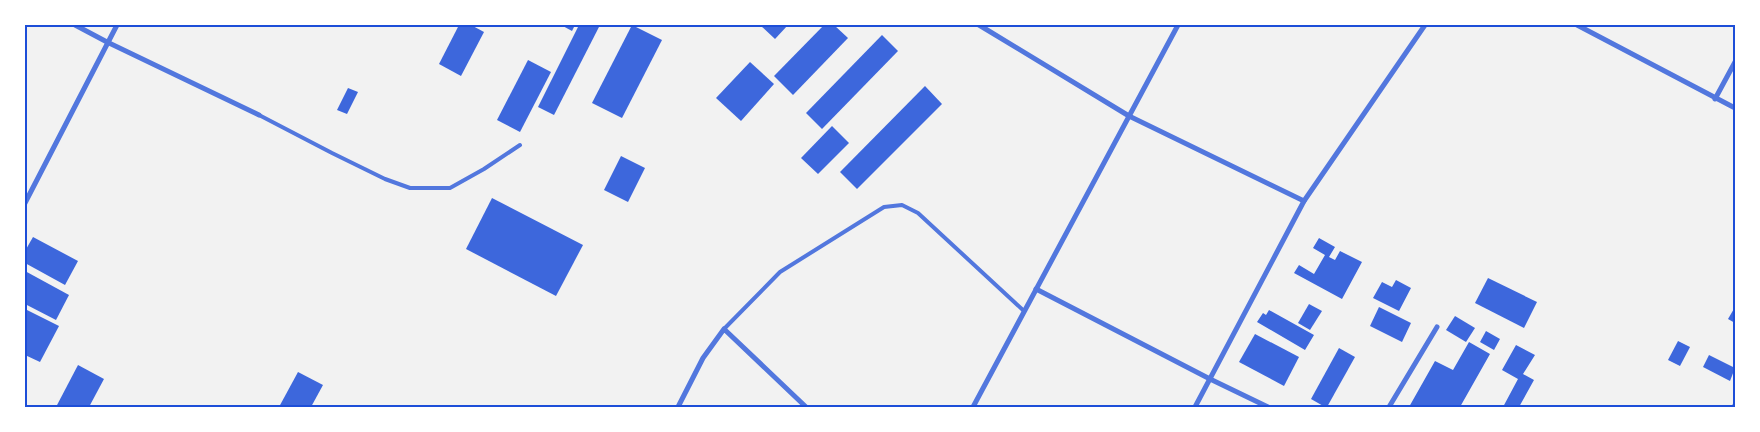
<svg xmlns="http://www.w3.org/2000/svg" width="1760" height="432" font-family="Montserrat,sans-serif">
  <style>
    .building { fill: #3d67dc }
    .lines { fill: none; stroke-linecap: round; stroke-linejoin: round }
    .service { stroke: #5277de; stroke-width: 4 }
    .minor { stroke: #5277de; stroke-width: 5 }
    .neatline { fill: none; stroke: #1d4ed8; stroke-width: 2 }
  </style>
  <rect width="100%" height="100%" fill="#f2f2f2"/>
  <g class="building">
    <path d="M459 25H471L484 32 461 76 439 64Z"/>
    <path d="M561 25H575L572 31Z"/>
    <path d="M579 25H600L554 115 538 107Z"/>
    <path d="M632 25 662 40 622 118 592 103Z"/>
    <path d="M760 25H788L775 39Z"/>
    <path d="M824 25H834L848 38 793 95 774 76Z"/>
    <path d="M882 35 898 51 822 129 806 113Z"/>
    <path d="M528 60 551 72 520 132 497 120Z"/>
    <path d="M750 62 774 84 741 121 716 98Z"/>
    <path d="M925 86 942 104 857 189 840 172Z"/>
    <path d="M348 88 358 92 347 114 337 110Z"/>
    <path d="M832 126 849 143 818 174 801 158Z"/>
    <path d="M621 156 645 168 628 202 604 190Z"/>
    <path d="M492 198 583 245 556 296 466 249Z"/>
    <path d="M33 237 78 261 65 285 25 263V251Z"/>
    <path d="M1319 238 1335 247 1329 257 1335 260 1340 251 1362 262 1342 299 1294 273 1299 265 1314 274 1325 255 1313 248Z"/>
    <path d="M25 271 69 295 56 320 25 304Z"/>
    <path d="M1488 278 1537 302 1524 328 1475 303Z"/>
    <path d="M1396 280 1411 288 1399 311 1373 298 1382 282 1392 287Z"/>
    <path d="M1309 304 1322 311 1310 330 1298 323Z"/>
    <path d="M1379 307 1411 323 1402 342 1370 326Z"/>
    <path d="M1735 307V323L1728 319Z"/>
    <path d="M25 309 59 326 40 362 25 355Z"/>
    <path d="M1269 310 1314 335 1305 350 1257 322 1263 313 1266 315Z"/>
    <path d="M1455 316 1475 328 1466 342 1446 330Z"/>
    <path d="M1486 331 1500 339 1494 350 1480 342Z"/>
    <path d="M1255 334 1299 357 1284 386 1239 362Z"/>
    <path d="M1678 341 1690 347 1680 366 1668 360Z"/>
    <path d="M1469 342 1490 354 1460 407H1409L1435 361 1453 370Z"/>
    <path d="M1516 345 1535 355 1523 374 1534 380 1519 407H1503L1518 379 1502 370Z"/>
    <path d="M1339 348 1355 357 1327 407H1325L1311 399Z"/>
    <path d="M1709 355 1735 368 1730 381 1703 367Z"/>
    <path d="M78 365 104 379 89 407H56Z"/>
    <path d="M298 372 323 385 311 407H279Z"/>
  </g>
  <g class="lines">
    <g class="service">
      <path d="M259 115 332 153 385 179 410 188H450L484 169 520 145"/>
      <path d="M724 329 780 272 884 207 902 205 918 213 1024 311"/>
    </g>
    <g class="minor">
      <path d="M75 25 107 42 259 115"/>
      <path d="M979 25 1129 116 1304 201"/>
      <path d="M1577 25 1735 108"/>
      <path d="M1715 99 1735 62"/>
      <path d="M25 203 117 25"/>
      <path d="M1036 289 1210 379 1268 407"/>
      <path d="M678 407 703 358 724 329 806 407"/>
      <path d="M973 407 1178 25"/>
      <path d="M1195 407 1304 201 1425 25"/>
      <path d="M1389 407 1437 327"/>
      <path d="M1734 407 1735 405"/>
    </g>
  </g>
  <rect width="1760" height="432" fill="none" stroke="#ffffff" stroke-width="52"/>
  <rect x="26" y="26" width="1708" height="380" class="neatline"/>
</svg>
